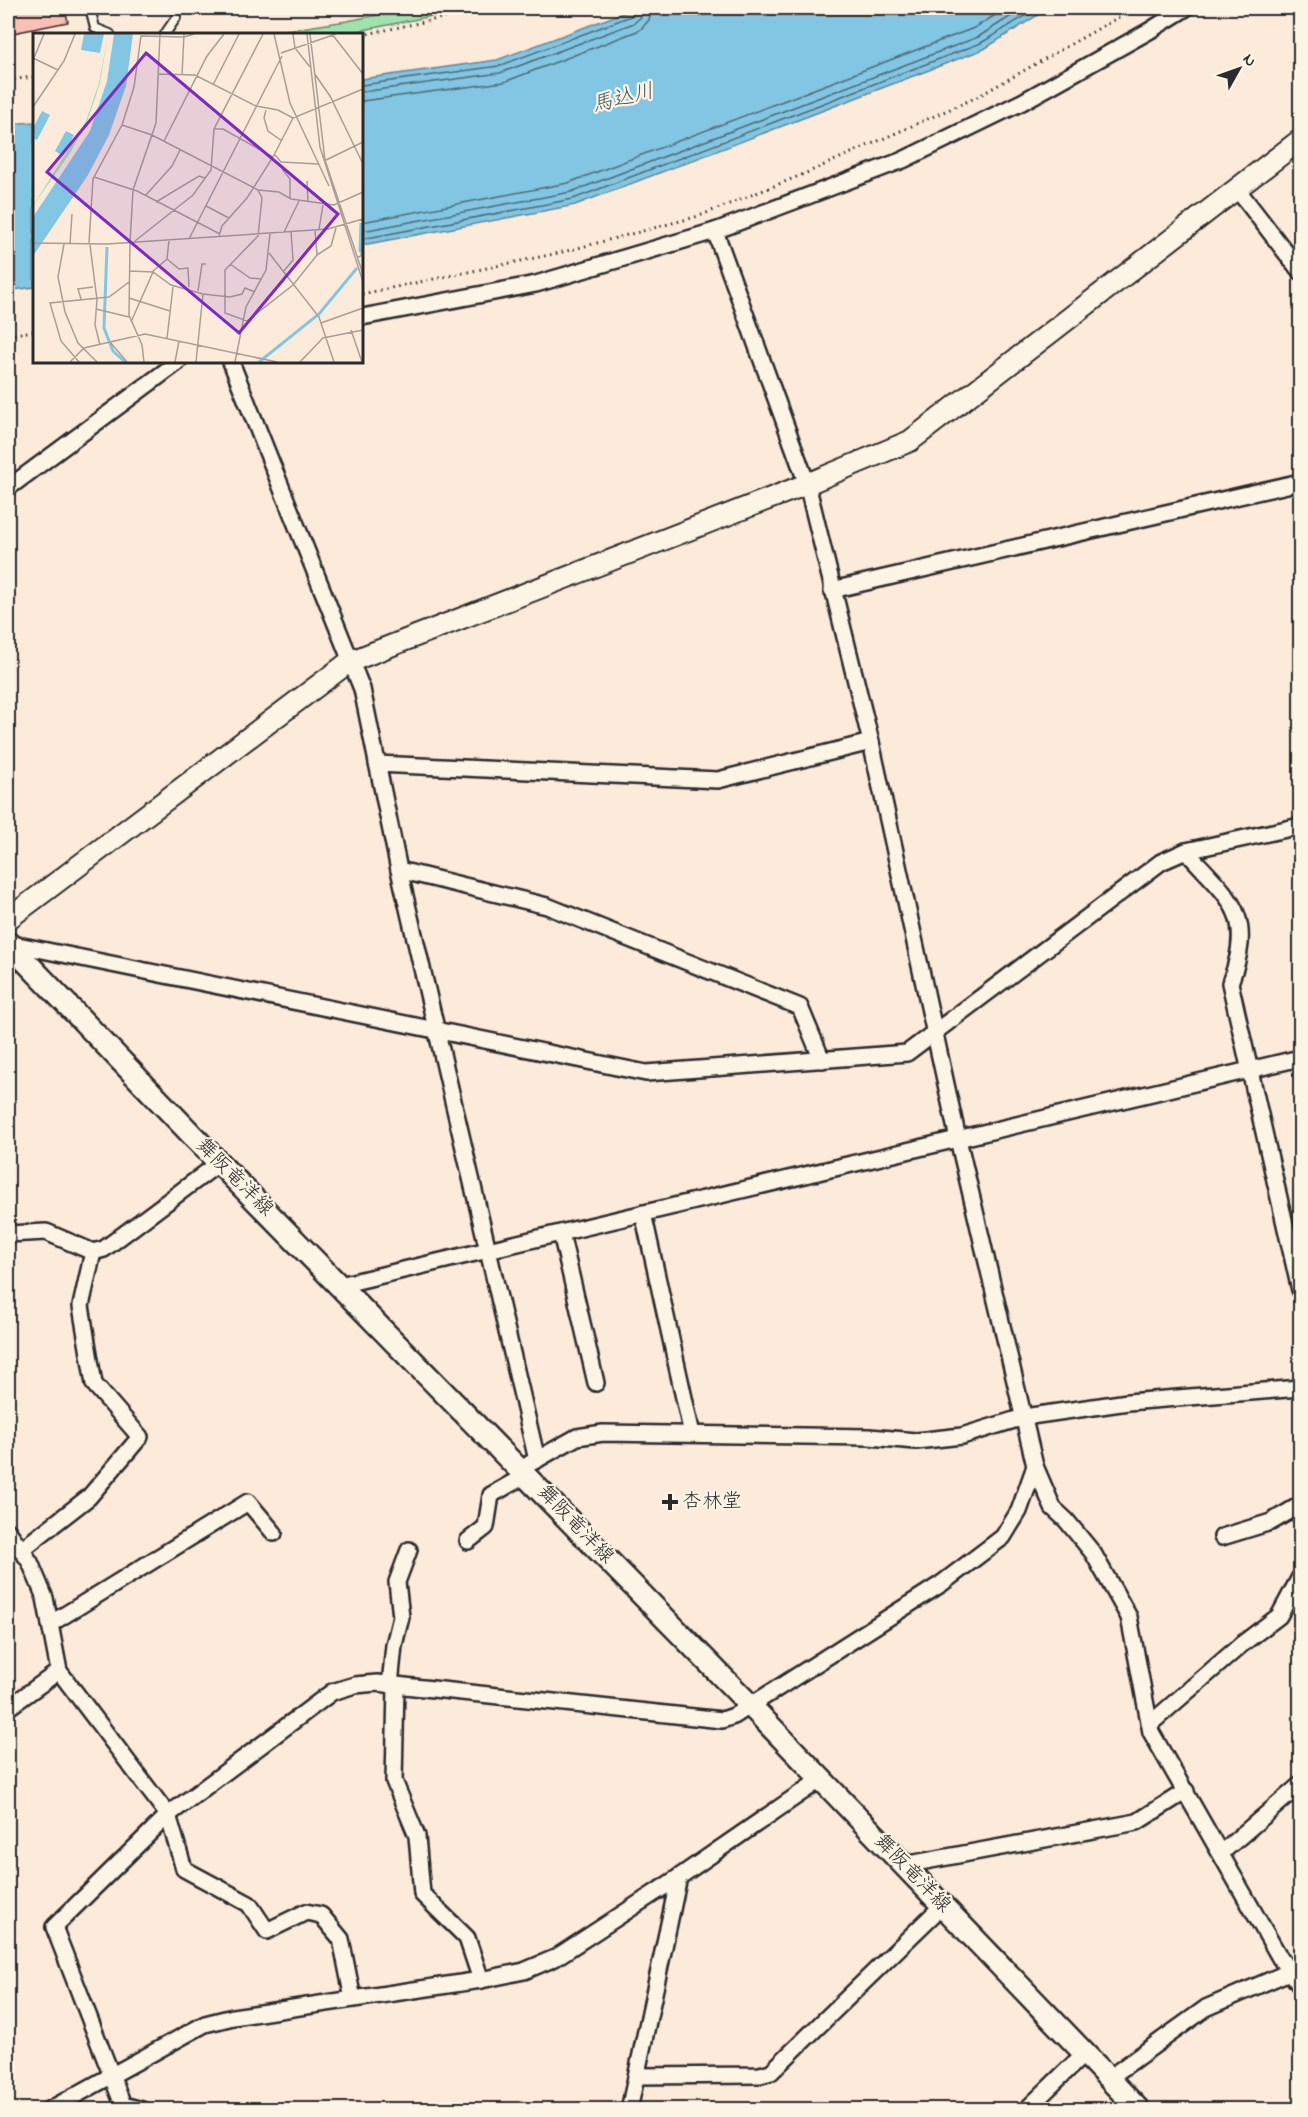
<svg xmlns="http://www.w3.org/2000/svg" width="1308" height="2117" font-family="'Indie Flower','Klee One',sans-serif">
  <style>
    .green { fill: #a0e2ad; stroke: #66866c; stroke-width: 1.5 }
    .water { fill: #82c6e3; stroke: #5f8899; stroke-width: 1.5 }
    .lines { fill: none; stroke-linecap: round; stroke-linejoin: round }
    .shore { stroke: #4e6975; stroke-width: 1.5 }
    .building { fill: #fabfb5; stroke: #2b2b2b; stroke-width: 1.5 }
    .service-casing { stroke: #2b2b2b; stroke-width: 12 }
    .minor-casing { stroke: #2b2b2b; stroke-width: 20 }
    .tertiary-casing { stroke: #2b2b2b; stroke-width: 24 }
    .secondary-casing { stroke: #2b2b2b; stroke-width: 26 }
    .path { stroke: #2b2b2b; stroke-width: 3; stroke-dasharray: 1.5 4.5; stroke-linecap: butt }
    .service { stroke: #fcf5e5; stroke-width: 8 }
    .minor { stroke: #fcf5e5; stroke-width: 15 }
    .tertiary { stroke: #fcf5e5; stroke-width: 20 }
    .secondary { stroke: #fcf5e5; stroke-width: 21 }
    .poi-dot { fill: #2b2b2b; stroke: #fcf5e5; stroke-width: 2 }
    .labels { text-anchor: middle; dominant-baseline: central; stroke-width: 4.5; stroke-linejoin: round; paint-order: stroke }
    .street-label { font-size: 20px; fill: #2b2b2b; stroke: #fcf5e5 }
    .poi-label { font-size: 20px; fill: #2b2b2b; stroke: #fcf5e5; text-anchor: start }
    .water-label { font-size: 21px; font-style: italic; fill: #455a62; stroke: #fcf5e5 }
    .inset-river { fill: none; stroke: #82c6e3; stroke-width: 3 }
    .inset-road { fill: none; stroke: #a89e95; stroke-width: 1.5 }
    .view { fill: #7b2cbf; fill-opacity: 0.15; stroke: #7b2cbf; stroke-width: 3 }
    .inset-edge { fill: none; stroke: #2b2b2b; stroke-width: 3 }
  </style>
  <rect width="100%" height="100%" fill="#fceadb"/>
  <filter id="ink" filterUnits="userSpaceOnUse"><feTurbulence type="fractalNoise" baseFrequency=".0167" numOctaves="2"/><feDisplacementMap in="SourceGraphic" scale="12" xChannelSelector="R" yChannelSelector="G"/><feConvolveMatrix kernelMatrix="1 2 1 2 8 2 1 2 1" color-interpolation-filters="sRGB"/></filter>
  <g filter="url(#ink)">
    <path class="green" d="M415 8H471L344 34H261L347 21Z"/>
    <g class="water">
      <path d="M636 8H1049L984 49 575 205 362 245V79L497 60Z"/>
      <path d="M34 122V287L8 291V124Z"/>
    </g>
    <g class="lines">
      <g class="shore">
        <path d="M362 85 499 66 631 16 635 12V8"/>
        <path d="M362 92 500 73 634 23 641 17 643 8"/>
        <path d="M362 101 504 82 640 30 649 20 652 8"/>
        <path d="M362 222 568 183 974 28 1007 8"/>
        <path d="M362 231 571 192 978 37 1024 8"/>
        <path d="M362 239 573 199 981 43 1038 8"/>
      </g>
    </g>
    <path class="building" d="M19 8H65L68 22 8 34V12L19 10Z"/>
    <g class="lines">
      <g class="service-casing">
        <g id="service">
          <path d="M90 8 95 28 110 34"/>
          <path d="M165 34 176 18"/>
        </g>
      </g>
      <g class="minor-casing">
        <g id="minor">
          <path d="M1186 8 1149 31 1022 102 903 160 715 231 807 484 871 742 958 1139 1035 1466 1053 1508 1066 1520 1093 1553 1129 1617 1151 1732 1280 1958 1300 1986"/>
          <path d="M1237 189 1300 271"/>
          <path d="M362 317 536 284 715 231"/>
          <path d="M231 362 362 689 399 870 537 1460"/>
          <path d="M8 488 178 362"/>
          <path d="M832 590 1300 482"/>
          <path d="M377 764 718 780 871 742"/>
          <path d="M1186 851C1230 899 1256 914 1230 983L1300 1290"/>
          <path d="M399 870 547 906 800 1007 822 1060"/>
          <path d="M8 943 646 1073 907 1053 1161 862 1186 851 1300 826"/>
          <path d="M643 1213 692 1434"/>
          <path d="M561 1233 596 1383"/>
          <path d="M8 1234 46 1232 93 1252 104 1249 219 1163"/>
          <path d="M340 1285 1300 1058"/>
          <path d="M529 1464 577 1437 603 1433 869 1437 916 1441 962 1436 1024 1417 1128 1402 1300 1388"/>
          <path d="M8 1531 30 1562 45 1598 59 1671 168 1815 184 1869 249 1904 267 1931 306 1912 321 1915 341 1939 353 1999"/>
          <path d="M1222 1537 1271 1522 1300 1505"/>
          <path d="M468 1541 486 1527 491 1495 526 1475"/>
          <path d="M21 1550 89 1497 140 1437 94 1384 81 1306 93 1252"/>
          <path d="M50 1624 248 1502 274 1533"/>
          <path d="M390 1685 394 1645 401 1617 397 1582 409 1550"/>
          <path d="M396 1685 394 1781 417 1836 422 1894 467 1938 481 1980"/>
          <path d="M8 1708 59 1671"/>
          <path d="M1150 1724 1242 1644 1279 1616 1300 1577"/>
          <path d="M1221 1853 1300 1785"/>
          <path d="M904 1865 1137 1822 1186 1791"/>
          <path d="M636 2076 760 2075 771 2072 942 1906"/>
          <path d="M1109 2078 1206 2008 1289 1972"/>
          <path d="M49 2110 205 2024 233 2017 481 1980 524 1971 555 1958 679 1877 821 1779"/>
          <path d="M142 2110 123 2105 54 1927 168 1815 332 1692 355 1685 377 1683 722 1720 734 1716 941 1584 1003 1537 1019 1511 1035 1466"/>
          <path d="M629 2110 679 1877"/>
          <path d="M1026 2110 1085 2053"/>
        </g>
      </g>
      <g class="tertiary-casing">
        <path id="tertiary" d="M8 919 349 662 807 484 910 441 1300 140"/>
      </g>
      <g class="secondary-casing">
        <path id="secondary" d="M8 943 219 1163 750 1705 1139 2110"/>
      </g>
      <g class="path">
        <path d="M362 35 489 8"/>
        <path d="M8 80 34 77"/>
        <path d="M362 294 559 253 699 216 804 174 977 97 1135 8"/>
        <path d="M8 335 34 331"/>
      </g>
      <use href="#service" class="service"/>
      <use href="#minor" class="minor"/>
      <use href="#tertiary" class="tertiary"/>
      <use href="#secondary" class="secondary"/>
    </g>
  </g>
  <path class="poi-dot" d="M667 1493h6v6h6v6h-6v6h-6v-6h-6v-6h6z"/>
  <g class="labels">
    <g class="street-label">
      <text transform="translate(234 1178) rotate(45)">舞阪竜洋線</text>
      <text transform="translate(575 1525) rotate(46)">舞阪竜洋線</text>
      <text transform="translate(912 1874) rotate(46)">舞阪竜洋線</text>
    </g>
    <g class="poi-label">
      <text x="682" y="1502">杏林堂</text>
    </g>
    <g class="water-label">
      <text transform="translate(623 99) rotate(-14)">馬込川</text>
    </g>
  </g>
  <g transform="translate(33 33)">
    <rect width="330" height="330" fill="#fceadb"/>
    <path d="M75 1 67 50 54 89 37 120 0 173 53 88 66 50Z" fill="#a0e2ad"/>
    <path d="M51 1H71L67 20 48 17ZM81 1H100L93 53 76 102 55 142 0 223V184L57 98 74 48ZM9 78 17 82 4 107 0 105V95ZM33 98 41 102 30 123 22 118Z" fill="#82c6e3"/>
    <path class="inset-river" d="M74 214 71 295 80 318 92 329M327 219 328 190M226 329 286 281 324 235"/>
    <path class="inset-road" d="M161 1 151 4 108 3 101 54 89 92 119 102 225 157 246 159 258 166 301 172 330 159M241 1 257 70 296 153M260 1 262 15 277 34M274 1 287 114 330 249M277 1 292 127 330 241M299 1 330 41M248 20 303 1M0 25 25 37M0 27 11 1M281 40 297 63 330 131M125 41 162 42 223 73 245 77 260 85M149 42 151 1M180 52 206 1M0 74 31 28 42 1M233 77 231 85 235 98 249 108M181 96H190L240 124M131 108 174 23 191 1M242 122 248 129 285 131M291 128 330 109M249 136 257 146V166M61 144 104 158 187 201M274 148 275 169M225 157 229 165 225 203 192 237V280L214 288 260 252 284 222 282 197M112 163 139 133 147 117M123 169 166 143 172 145M173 173 196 185M286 196 290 172M251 199 266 168M186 203 189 193 214 165 240 124 260 85 330 56M156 206 249 23M102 208 160 162 178 137 181 96 230 1M0 210 74 211 295 196 330 186M56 210 60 146 89 92M31 211 25 244 32 279 45 310 64 329M37 211 39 181M57 212 64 267 62 292 67 312M236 220 286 284 301 329M284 222 298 213 303 195M325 224 328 223 330 186M134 226 146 236 155 235 156 254M197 231 217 245 229 246M96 238 120 239 138 252 170 261 197 264 209 261 212 255 222 259M119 239 134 226 136 207M250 239 260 227 258 198M165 258 169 231H173M96 265 137 278M48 266 45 256 60 254M63 276 96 284M98 289 120 239M288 290 330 275M318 297 329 329M134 305 140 254M77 309 94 329M37 329 51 315 112 301 244 329M46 329 28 308 17 270 76 264 96 249M111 329 109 312 96 282 97 210 100 157 123 90 127 1M142 329 146 308M163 329 170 261M202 329 213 274 233 237 237 200M267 329 290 305 330 297"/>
    <path class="view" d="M113 20 305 181 206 300 14 139Z"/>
    <rect width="330" height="330" class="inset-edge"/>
  </g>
  <rect width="1308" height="2117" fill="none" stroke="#fcf5e5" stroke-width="30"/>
  <rect x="15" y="15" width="1278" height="2087" fill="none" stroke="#2b2b2b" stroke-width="2" filter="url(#ink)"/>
  <g transform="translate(1239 69) rotate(50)" stroke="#fcf5e5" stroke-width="4.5" paint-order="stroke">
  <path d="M0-4.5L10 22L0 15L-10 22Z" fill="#2b2b2b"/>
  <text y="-9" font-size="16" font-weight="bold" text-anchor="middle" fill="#2b2b2b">N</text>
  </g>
</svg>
